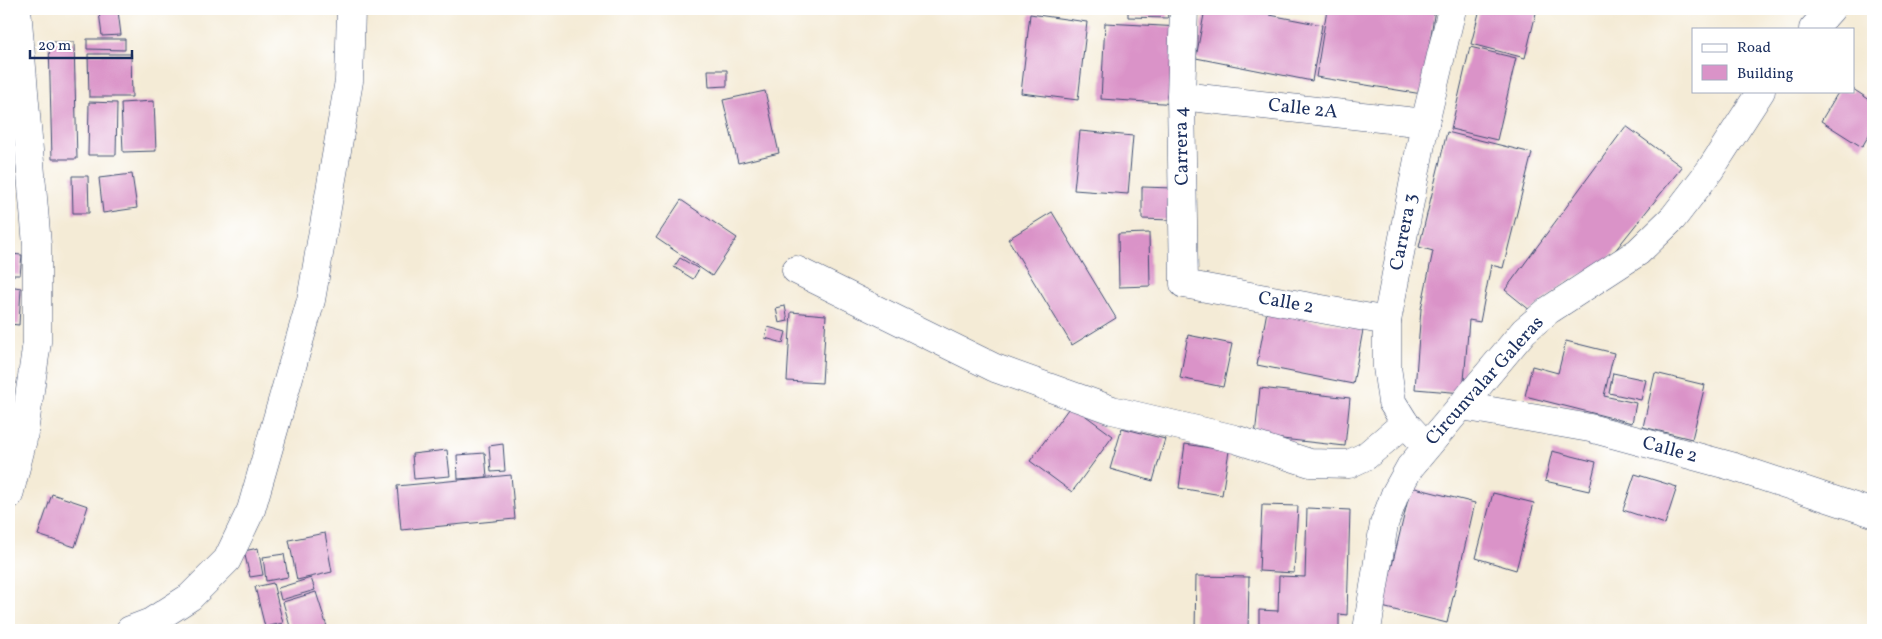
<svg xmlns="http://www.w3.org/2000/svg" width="1882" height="639" font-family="Vollkorn,serif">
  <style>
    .building { fill: #da93c8 }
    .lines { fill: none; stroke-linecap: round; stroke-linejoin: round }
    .minor-casing { stroke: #3c4b70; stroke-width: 29 }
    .major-casing { stroke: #3c4b70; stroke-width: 29 }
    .minor { stroke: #fff; stroke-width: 28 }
    .major { stroke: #fff; stroke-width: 28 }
    .labels { text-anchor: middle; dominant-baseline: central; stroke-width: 5; stroke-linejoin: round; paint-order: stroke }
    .street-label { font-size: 19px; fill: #1b2f5e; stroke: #fff }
  </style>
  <rect width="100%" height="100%" fill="#fff"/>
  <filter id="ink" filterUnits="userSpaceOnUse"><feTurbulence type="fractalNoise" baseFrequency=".02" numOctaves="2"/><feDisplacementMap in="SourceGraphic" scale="10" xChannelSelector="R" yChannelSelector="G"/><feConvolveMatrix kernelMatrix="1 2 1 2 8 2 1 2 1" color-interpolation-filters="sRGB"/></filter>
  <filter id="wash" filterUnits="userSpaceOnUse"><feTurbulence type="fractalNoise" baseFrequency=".0096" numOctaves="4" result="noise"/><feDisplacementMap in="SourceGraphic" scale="20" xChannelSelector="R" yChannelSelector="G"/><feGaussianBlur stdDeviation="1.12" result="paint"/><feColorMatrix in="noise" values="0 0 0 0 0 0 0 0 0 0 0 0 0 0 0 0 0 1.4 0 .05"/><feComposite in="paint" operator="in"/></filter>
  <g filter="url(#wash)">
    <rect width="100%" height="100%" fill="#f4ebd6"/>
    <g id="blocks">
      <g class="building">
        <path d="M1128 9H1167L1168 18 1128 17Z"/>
        <path d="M1205 9H1271L1270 15 1322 25 1312 81 1196 58Z"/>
        <path d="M1327 9H1435L1422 94 1316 77Z"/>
        <path d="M1480 9H1537L1525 58 1471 44Z"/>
        <path d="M118 11 121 35 102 36 99 12Z"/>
        <path d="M1030 14 1087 22 1078 100 1021 93Z"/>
        <path d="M1105 23 1181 27 1177 104 1101 99Z"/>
        <path d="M87 39H125V50L87 49Z"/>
        <path d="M49 42H74L77 159H52Z"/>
        <path d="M1470 47 1516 58 1497 140 1451 129Z"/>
        <path d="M88 54H131L132 97H89Z"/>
        <path d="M708 70H727V86L709 87Z"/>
        <path d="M1853 89 1873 102V128L1862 147 1821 121 1839 91H1853Z"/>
        <path d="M765 91 779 153 738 163 723 100Z"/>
        <path d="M154 101 156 151 123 152 121 103Z"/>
        <path d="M89 102 117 103 116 155H88Z"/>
        <path d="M1626 126 1682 167 1606 262 1566 282 1531 311 1505 290Z"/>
        <path d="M1080 131 1133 136 1128 194 1074 190Z"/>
        <path d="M1447 132 1532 153 1503 268 1491 265 1480 322 1469 320 1463 393 1415 389 1421 309 1433 251 1419 247Z"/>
        <path d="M9 141H16L15 153H9Z"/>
        <path d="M132 174 137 208 103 213 99 178Z"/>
        <path d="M72 176H88L89 213H73Z"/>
        <path d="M1142 187 1173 188 1172 220 1142 219Z"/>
        <path d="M681 200 737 238 712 276 656 238Z"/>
        <path d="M1052 212 1116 318 1072 345 1008 239Z"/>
        <path d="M1149 233 1150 286 1119 287 1118 234Z"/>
        <path d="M9 254 22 255 20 275H9Z"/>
        <path d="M680 258 699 269 693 279 674 267Z"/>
        <path d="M9 286 21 288 19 325 9 324Z"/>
        <path d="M785 306 788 321 779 323 776 308Z"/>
        <path d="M1267 311 1363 330 1353 384 1257 365Z"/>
        <path d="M791 312 826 315 822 383 787 381Z"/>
        <path d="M768 327 786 332 783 343 765 338Z"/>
        <path d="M1188 335 1232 344 1223 387 1180 378Z"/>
        <path d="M1566 341 1614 353 1604 396 1636 403 1632 423 1525 396 1532 366 1558 373Z"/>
        <path d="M1613 373 1646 380 1641 400 1609 393Z"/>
        <path d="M1655 373 1705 385 1692 439 1643 427Z"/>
        <path d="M1260 388 1350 398 1345 446 1255 436Z"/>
        <path d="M1071 405 1113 436 1072 492 1030 461Z"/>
        <path d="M1122 428 1165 439 1153 481 1110 469Z"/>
        <path d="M503 444 505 471 491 472 489 446Z"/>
        <path d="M1185 444 1229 451 1222 495 1179 488Z"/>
        <path d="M447 450 450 476 414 479 412 454Z"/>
        <path d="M1552 451 1596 462 1589 491 1545 481Z"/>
        <path d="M485 453 487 477 458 479 457 455Z"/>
        <path d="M1635 474 1677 487 1665 524 1623 510Z"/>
        <path d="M511 475 515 519 401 530 397 486Z"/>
        <path d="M1411 487 1475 503 1447 623 1382 607Z"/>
        <path d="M1493 493 1534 503 1516 570 1476 558Z"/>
        <path d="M52 494 88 506 75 547 38 535Z"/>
        <path d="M1262 505 1298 506 1294 573 1259 571Z"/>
        <path d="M1307 508 1350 510 1347 615 1339 614V630H1259V610L1278 611 1279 576 1305 577Z"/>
        <path d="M325 533 332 572 297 580 289 540Z"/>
        <path d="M258 548 263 575 250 577 244 551Z"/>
        <path d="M284 554 288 577 266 581 263 557Z"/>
        <path d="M1196 576 1249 577 1248 630H1195Z"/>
        <path d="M311 578 315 590 281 600 278 588Z"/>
        <path d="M273 583 283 623 265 627 255 587Z"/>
        <path d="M316 592 328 630H291L283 602Z"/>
      </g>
    </g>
  </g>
  <g filter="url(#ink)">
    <use href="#blocks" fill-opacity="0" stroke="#3c4b70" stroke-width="1"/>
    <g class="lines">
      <g class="minor-casing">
        <g id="minor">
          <path d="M1184 9 1181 96 1184 284 1387 321"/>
          <path d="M1181 96 1425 123"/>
          <path d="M796 270 995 368 1112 410 1235 439 1310 463 1349 464 1366 456 1405 423"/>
          <path d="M1462 406 1590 428 1731 466 1873 513"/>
          <path d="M1417 436 1405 423 1392 402 1387 367V321L1425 123 1452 9"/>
          <path d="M9 495 23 439 37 342V245L17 9"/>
          <path d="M130 630 151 622 190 597 227 560 251 510 311 300 349 81 351 9"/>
        </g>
      </g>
      <g class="major-casing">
        <g id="major">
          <path d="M1813 29 1831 9"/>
          <path d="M1367 630 1384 524 1395 494 1410 467 1524 331 1549 310 1638 252 1673 218 1710 170 1761 91"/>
        </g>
      </g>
      <use href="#minor" class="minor"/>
      <use href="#major" class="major"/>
    </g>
  </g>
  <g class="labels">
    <g class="street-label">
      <text transform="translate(1303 109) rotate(6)">Calle 2A</text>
      <text transform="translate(1182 146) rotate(-91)">Carrera 4</text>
      <text transform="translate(1404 232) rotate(-79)">Carrera 3</text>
      <text transform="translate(1286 303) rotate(10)">Calle 2</text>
      <text transform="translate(1485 381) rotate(-48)">Circunvalar Galeras</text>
      <text transform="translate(1670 450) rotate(15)">Calle 2</text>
    </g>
  </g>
  <rect width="1882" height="639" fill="none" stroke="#fff" stroke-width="30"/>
  <rect x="1692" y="28" width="162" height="65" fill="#ffffff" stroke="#a4acbf"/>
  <rect x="1702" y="44" width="25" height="8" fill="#ffffff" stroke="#a4acbf"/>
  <text x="1737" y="52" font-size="15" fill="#1b2f5e">Road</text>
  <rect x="1702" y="65" width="25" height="15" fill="#da93c8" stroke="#a4acbf"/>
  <text x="1737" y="78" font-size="15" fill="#1b2f5e">Building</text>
  <path d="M30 50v8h102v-8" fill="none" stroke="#1b2f5e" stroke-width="2.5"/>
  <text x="38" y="50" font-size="15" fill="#1b2f5e" stroke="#ffffff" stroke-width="4" paint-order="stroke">20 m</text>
</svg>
